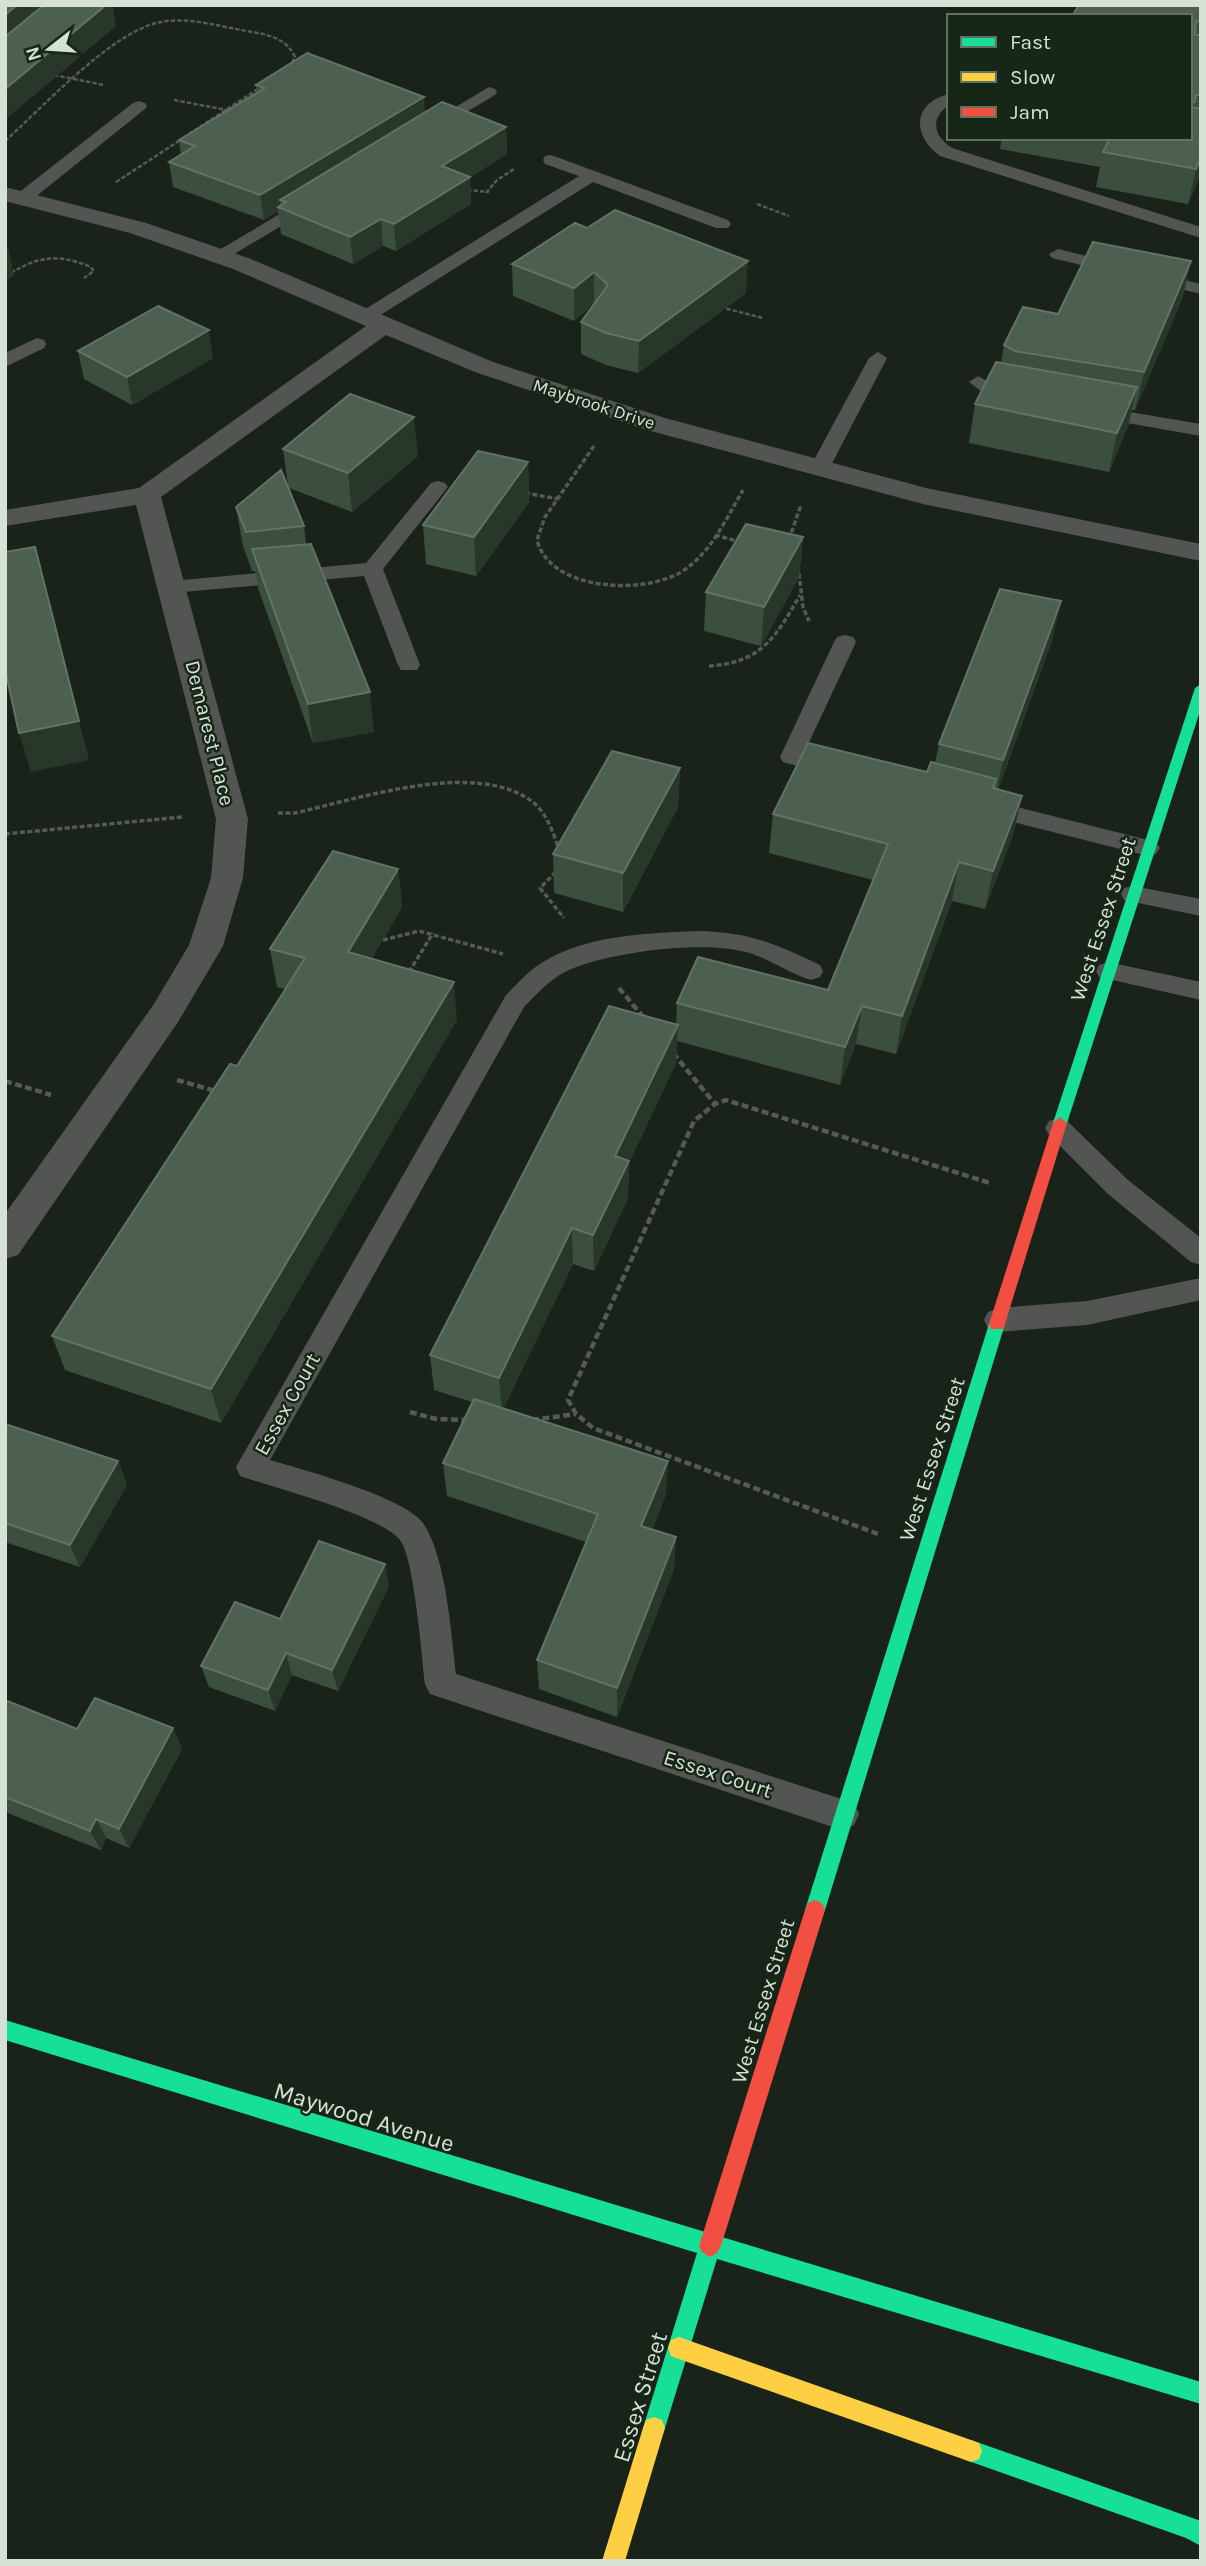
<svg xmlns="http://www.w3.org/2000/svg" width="1206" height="2566" font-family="Karla,sans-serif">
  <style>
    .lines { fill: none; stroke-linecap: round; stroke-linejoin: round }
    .path-far2 { stroke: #565a56; stroke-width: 2.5; stroke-dasharray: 4.5 2; stroke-linecap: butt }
    .path-far1 { stroke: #565a56; stroke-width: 3.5; stroke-dasharray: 5 2.5; stroke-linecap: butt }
    .path { stroke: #565a56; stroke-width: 4.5; stroke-dasharray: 7 3.5; stroke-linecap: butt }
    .lane { fill: #525552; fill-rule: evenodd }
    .street { fill: #525552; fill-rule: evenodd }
    .fast { fill: #16e098; fill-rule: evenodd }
    .slow { fill: #ffcf43; fill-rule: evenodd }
    .jam { fill: #f24e42; fill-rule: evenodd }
    .wall { fill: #3c4f3f }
    .shaded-wall { fill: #27372a }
    .building { fill: #4c5f50; stroke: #627365; stroke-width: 2 }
    .labels { text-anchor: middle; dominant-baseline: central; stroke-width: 5; stroke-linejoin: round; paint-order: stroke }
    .far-street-label { font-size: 18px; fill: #d6e1d6; stroke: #162717 }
    .street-label { font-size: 21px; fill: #d6e1d6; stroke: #162717 }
    .near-street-label { font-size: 24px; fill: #d6e1d6; stroke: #162717 }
  </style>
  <rect width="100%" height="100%" fill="#1a231a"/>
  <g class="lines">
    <g class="path-far2">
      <path d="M54 75 104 85"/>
      <path d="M174 100 227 110"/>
      <path d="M189 134 261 87"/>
      <path d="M5 141C42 108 109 35 156 23 183 16 214 25 241 30 262 34 285 35 295 57L291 65"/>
      <path d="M116 182 182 139"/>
      <path d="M467 190 489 192"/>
      <path d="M486 193 497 180 514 169"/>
      <path d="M757 204 789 216"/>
      <path d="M5 276C29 262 46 254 74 261 82 264 89 264 94 271L84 278"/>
      <path d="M720 307 763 318"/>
    </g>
    <g class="path-far1">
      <path d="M594 446 545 517 537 540C550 593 651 596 687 568 713 549 727 517 743 490"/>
      <path d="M525 493 559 499"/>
      <path d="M715 535 740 542"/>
      <path d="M793 540 792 531 801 505"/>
      <path d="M798 566 803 607 809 621"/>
      <path d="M709 666C761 663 776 637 800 595"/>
      <path d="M278 813H295C358 799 478 758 534 803 547 814 554 834 559 850"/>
      <path d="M5 834 182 817"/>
      <path d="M556 872 540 888 564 918"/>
      <path d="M383 940 419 931 503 954"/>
      <path d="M409 972 433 933"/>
    </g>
    <g class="path">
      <path d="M408 974 411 970"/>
      <path d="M619 988 645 1019"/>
      <path d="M673 1053 715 1104"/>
      <path d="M177 1080 219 1092"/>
      <path d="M5 1081 51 1095"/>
      <path d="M410 1412 436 1419 467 1420"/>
      <path d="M532 1420 576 1414"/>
      <path d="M878 1534 593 1428 576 1414 568 1400 694 1121 715 1104 726 1100 990 1183"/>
    </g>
    <g class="lane">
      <path d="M489 87 495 89 497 92 495 95 433 132 427 134 419 129Z"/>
      <path d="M949 94V105C929 119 934 136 952 148L1201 227V238L940 156C912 136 912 103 949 94Z"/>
      <path d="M139 101 145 103 147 106 145 109 29 202H17L14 198 17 194 133 103Z"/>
      <path d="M551 155 728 220 731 224 728 228H716L593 182 371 321H359L356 317 359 313 579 176 545 164 543 160 545 156Z"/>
      <path d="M312 195 318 196 321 200 318 204 224 260 218 261 209 256Z"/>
      <path d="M1058 249 1201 284V294L1052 258 1049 254Z"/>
      <path d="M37 338 44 340 46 344 44 348 5 367V353Z"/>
      <path d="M878 352 887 358 829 469 826 473H812L809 469 869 358Z"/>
      <path d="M978 376 1007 392 1026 396 1029 400 1019 406 994 401 969 382Z"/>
      <path d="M1094 406 1201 424V436L1087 416 1084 412 1087 408Z"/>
      <path d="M438 481 445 483 448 487 383 569 420 665 417 670H401L398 665 364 576 172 593 165 592 161 587 165 582 172 581 366 563 431 483Z"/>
      <path d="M845 635 853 637 856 642 804 753 845 764 848 769 845 774 837 777 783 762 780 757 834 642 837 637Z"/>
      <path d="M981 798 1148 840 1156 842 1160 848 1156 854 1148 856 973 812 969 806 973 800Z"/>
      <path d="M1133 886 1201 899V916L1124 900 1121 894 1124 888Z"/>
      <path d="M697 931C749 932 774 943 820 965L823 971 820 977 811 980C788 973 769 958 746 952 703 940 605 952 565 972 549 980 536 995 524 1007L270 1460C304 1470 404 1497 423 1523 446 1556 451 1633 456 1674L854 1803 859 1814 854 1825 842 1830 430 1694 425 1684C422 1658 414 1557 400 1540 380 1515 275 1488 240 1476L236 1467 506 995C518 983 529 970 543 962 587 935 648 933 697 931Z"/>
      <path d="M1108 962 1201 982V1000L1099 977 1096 971 1099 965Z"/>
      <path d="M1058 1118 1067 1121 1128 1180 1201 1238V1265L1191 1262 1108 1194 1049 1135 1045 1128 1049 1121Z"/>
      <path d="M1201 1278V1300L1087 1325 998 1332 988 1328 984 1320 988 1312 998 1308 1087 1301Z"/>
    </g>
    <path class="street" d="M5 187 146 223 251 259 493 362 665 418 926 488 1201 544V561L923 504 647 430 475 372 386 335 161 497 248 819 243 878 223 946 178 1022 18 1255 5 1259V1214L154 1004 189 945 211 878 216 819 136 505 5 526V510L139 488 366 326 233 269 130 233 5 201Z"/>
    <g class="fast">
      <path d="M1201 684V708L1067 1123 1065 1127H1055L1053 1123 1195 688Z"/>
      <path d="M997 1317 1003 1319 1005 1324 825 1910 822 1917 815 1920 808 1917 805 1910 989 1324 991 1319Z"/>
      <path d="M5 2020 1201 2382V2404L717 2259 665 2428 662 2436 654 2439 646 2436 643 2428 697 2253 5 2040Z"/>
      <path d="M971 2440 1201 2521V2546L1186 2538 963 2459 960 2451 963 2443Z"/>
    </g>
    <g class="slow">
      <path d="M679 2337 971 2440 979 2443 982 2451 979 2459 971 2462 679 2359 671 2356 668 2348 671 2340Z"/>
      <path d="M654 2417 662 2420 665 2428 625 2561H602L643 2428 646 2420Z"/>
    </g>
    <g class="jam">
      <path d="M1060 1117 1067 1123 1005 1324 1003 1329H991L989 1324 1053 1123Z"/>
      <path d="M815 1900 822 1903 825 1910 721 2246 717 2253 710 2257 703 2253 699 2246 805 1910 808 1903Z"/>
    </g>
  </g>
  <g class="wall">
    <path d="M1079 5H1201V174L1188 204 1096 187 1100 167 1000 149 1002 138H1190Z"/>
    <path d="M256 85 506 127 507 154 470 177 471 204 396 251 383 246 353 264 281 234 278 211 264 220 173 187 169 162 181 155 179 140 257 93Z"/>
    <path d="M575 223 746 293 638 373 606 365 581 354V322L594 304 574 321 513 296 512 264Z"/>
    <path d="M1191 261 1182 299 1135 410H1132L1128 426 1109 472 969 443 975 404 1001 363 1004 345 1058 314Z"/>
    <path d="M78 351 213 358 132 405 84 379Z"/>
    <path d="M283 449 418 456 352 512 289 488 304 526 306 544 374 732 313 743 258 588 255 571H252L243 546 236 507 288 485Z"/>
    <path d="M528 462 529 502 476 576 426 564 423 525Z"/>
    <path d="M803 537 799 577 761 646 704 631 706 592Z"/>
    <path d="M1052 641 998 790 1022 796 1013 835 985 909 952 901 896 1054 856 1044 840 1085 677 1041 676 1063 629 1163 628 1198 594 1271 573 1264 503 1409 666 1494 652 1530 676 1537 674 1569 617 1717 539 1689 537 1660 586 1542 447 1496 443 1463 472 1402 434 1390 430 1355 676 1024 677 1003 828 990 873 880 769 853 773 814 927 772 935 763 939 744Z"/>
    <path d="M680 768 678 807 623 912 554 893 553 854Z"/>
    <path d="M398 869 402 907 372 958 457 1020 221 1423 65 1370 52 1336 237 1066 285 989 277 987 270 949Z"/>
    <path d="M5 1424 118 1461 127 1485 80 1567 5 1542Z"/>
    <path d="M385 1564 389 1586 338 1691 292 1675 275 1711 209 1687 201 1666Z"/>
    <path d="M5 1700 77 1729 173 1728 182 1749 129 1848 106 1838 101 1850 5 1812Z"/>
  </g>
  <g class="shaded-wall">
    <path d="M17 5H43L5 45V15Z"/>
    <path d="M106 5H113L116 26 5 120V89Z"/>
    <path d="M424 97 426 122 286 202 280 200 281 208 278 207V211L264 220 260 195Z"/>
    <path d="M506 127 507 154 470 177 471 204 396 251 394 224 442 166Z"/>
    <path d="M1201 158V174L1188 204 1196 169Z"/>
    <path d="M381 219 383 246 353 264 350 237Z"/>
    <path d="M8 247 14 275 5 282V249Z"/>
    <path d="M748 261 746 293 638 373 639 341Z"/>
    <path d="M1191 261 1182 299 1135 410 1144 372Z"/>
    <path d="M594 272V304L574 321V288Z"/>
    <path d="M209 330 213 358 132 405 127 377Z"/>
    <path d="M1137 387 1128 426 1109 472 1117 433Z"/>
    <path d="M414 417 418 456 352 512 348 473Z"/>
    <path d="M528 462 529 502 476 576 474 537Z"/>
    <path d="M803 537 799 577 761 646 764 607Z"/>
    <path d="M35 547 89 760 31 772 19 733Z"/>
    <path d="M1061 601 1052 641 995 799 1003 760Z"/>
    <path d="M370 692 374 732 313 743 308 704Z"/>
    <path d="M680 768 678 807 623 912V873Z"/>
    <path d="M1022 796 1013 835 985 909 993 871Z"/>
    <path d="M959 862 952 901 896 1054 902 1016Z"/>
    <path d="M398 869 402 907 353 990 348 952Z"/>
    <path d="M454 982 457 1020 221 1423 211 1389Z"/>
    <path d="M862 1006 856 1044 840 1085 845 1047Z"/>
    <path d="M678 1025 676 1063 629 1163 628 1198 594 1271 593 1235 615 1156Z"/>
    <path d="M572 1228 573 1264 502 1412 499 1378Z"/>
    <path d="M118 1461 127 1485 80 1567 70 1545Z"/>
    <path d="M668 1461 666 1494 640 1558 641 1526Z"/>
    <path d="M676 1537 674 1569 617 1717V1688Z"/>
    <path d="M385 1564 389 1586 338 1691 332 1670Z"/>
    <path d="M286 1653 292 1675 275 1711 268 1690Z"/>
    <path d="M173 1728 182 1749 129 1848 119 1829Z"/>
    <path d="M96 1819 106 1838 101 1850 90 1831Z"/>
  </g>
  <g class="building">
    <path d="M5 5H17L5 15Z"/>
    <path d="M44 5H106L5 89V37Z"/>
    <path d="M1079 5H1201V22L1196 21 1195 35H1201V95H1196L1195 102 1190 103V16H1072Z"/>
    <path d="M307 53 424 97 260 195 169 162 195 146 179 140 265 88 256 85Z"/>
    <path d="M442 102 506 127 442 166 470 177 394 224 381 219 350 237 278 207 286 202 280 200Z"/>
    <path d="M1190 106 1191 107 1201 109V158L1196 169 1103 152 1110 138H1190Z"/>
    <path d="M615 210 748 261 639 341 606 333 581 322 608 285 594 272 574 288 512 264 575 223 587 228Z"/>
    <path d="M1093 242 1191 261 1144 372 1015 351 1004 345 1023 307 1058 314Z"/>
    <path d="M158 306 209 330 127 377 78 351Z"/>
    <path d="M996 362 1137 387 1117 433 975 404Z"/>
    <path d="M350 394 414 417 348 473 283 449Z"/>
    <path d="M478 451 528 462 474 537 423 525Z"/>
    <path d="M281 470 304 526 246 532 236 507Z"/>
    <path d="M746 524 803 537 764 607 706 592Z"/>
    <path d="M311 544 370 692 308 704 252 549Z"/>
    <path d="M35 547 79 721 19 733 5 669V552Z"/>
    <path d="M1000 589 1061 601 1003 760 939 744Z"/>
    <path d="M808 743 927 772 931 762 996 779 993 788 1022 796 993 871 959 862 902 1016 862 1006 845 1047 677 1003 698 957 828 990 888 844 773 814Z"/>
    <path d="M612 751 680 768 623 873 553 854Z"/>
    <path d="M333 851 398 869 348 952 454 982 211 1389 52 1336 230 1064 237 1066 305 958 270 949Z"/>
    <path d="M609 1006 678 1025 615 1156 629 1161 593 1235 572 1228 499 1378 430 1355Z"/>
    <path d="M474 1399 668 1461 641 1526 676 1537 617 1688 537 1660 598 1514 443 1463Z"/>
    <path d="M5 1424 118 1461 70 1545 5 1523Z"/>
    <path d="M319 1541 385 1564 332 1670 286 1653 268 1690 201 1666 235 1602 280 1619Z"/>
    <path d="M95 1698 173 1728 119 1829 96 1819 90 1831 5 1797V1700L77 1729Z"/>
  </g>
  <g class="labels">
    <g class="far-street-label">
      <text transform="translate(594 404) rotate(18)">Maybrook Drive</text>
    </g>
    <g class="street-label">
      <text transform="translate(210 733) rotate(76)">Demarest Place</text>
      <text transform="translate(1103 919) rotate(-72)">West Essex Street</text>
      <text transform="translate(287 1404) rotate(-61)">Essex Court</text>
      <text transform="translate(932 1459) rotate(-72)">West Essex Street</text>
      <text transform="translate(718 1774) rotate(18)">Essex Court</text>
      <text transform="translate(763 2001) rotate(-73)">West Essex Street</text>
    </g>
    <g class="near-street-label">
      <text transform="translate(364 2117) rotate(17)">Maywood Avenue</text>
      <text transform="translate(640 2397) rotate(-73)">Essex Street</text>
    </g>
  </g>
  <rect width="1206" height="2566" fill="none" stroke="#d6e1d6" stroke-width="14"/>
  <rect x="947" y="14" width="245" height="126" fill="#162717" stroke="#637163" stroke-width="2"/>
  <rect x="961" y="37" width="35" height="10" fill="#16e098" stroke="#637163" stroke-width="2"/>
  <text x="1010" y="49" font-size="21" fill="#d6e1d6">Fast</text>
  <rect x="961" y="72" width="35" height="10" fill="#ffcf43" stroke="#637163" stroke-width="2"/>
  <text x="1010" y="84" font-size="21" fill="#d6e1d6">Slow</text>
  <rect x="961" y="107" width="35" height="10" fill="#f24e42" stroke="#637163" stroke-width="2"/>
  <text x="1010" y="119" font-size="21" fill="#d6e1d6">Jam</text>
  <g transform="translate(49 49) rotate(253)" stroke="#162717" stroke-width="5" paint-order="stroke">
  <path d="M0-5L12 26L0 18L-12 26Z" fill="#d6e1d6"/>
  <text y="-10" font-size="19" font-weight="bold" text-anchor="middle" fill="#d6e1d6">N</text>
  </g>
</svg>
